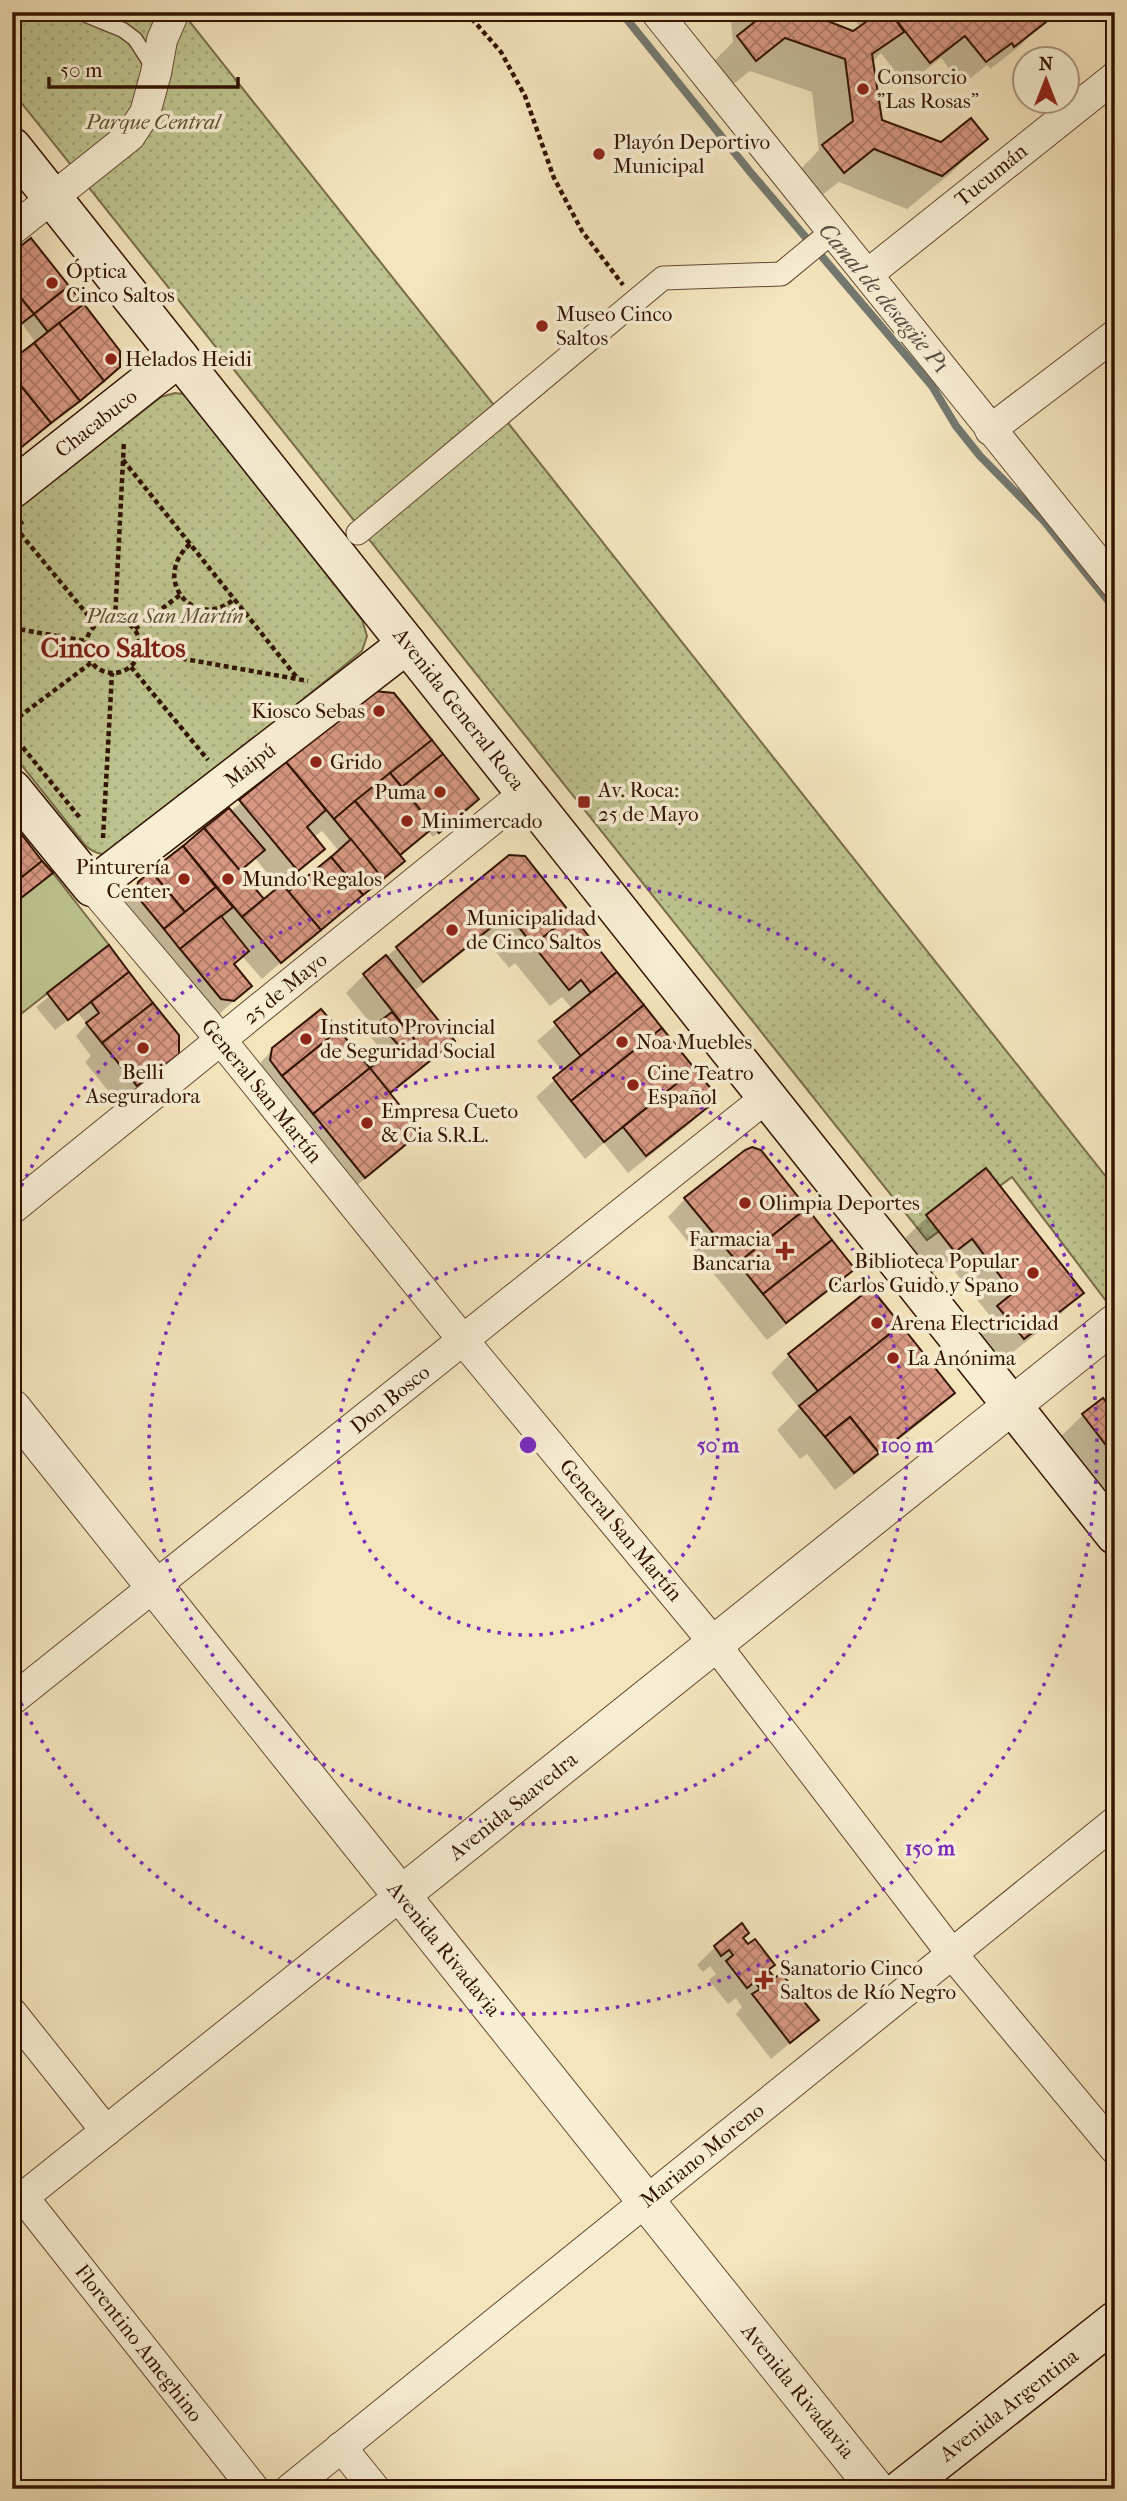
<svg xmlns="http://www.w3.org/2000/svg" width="1127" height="2501" font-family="'IM FELL French Canon',serif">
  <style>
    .grass { fill: #bec48f; stroke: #786c48; stroke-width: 2 }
    .park { fill: url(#park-dots); stroke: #786c48; stroke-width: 2 }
    .shadow { fill: #0003; fill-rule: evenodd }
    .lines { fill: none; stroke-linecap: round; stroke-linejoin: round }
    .stream { stroke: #747971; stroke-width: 8 }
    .building { fill: url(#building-cross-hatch); stroke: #321301; stroke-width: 2 }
    .service-casing { stroke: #634830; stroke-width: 17 }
    .pedestrian-casing { stroke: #634830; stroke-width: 25 }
    .minor-casing { stroke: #634830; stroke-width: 32 }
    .tertiary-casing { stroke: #634830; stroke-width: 39 }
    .secondary-casing { stroke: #321301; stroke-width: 41 }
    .path { stroke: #321301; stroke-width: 4.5; stroke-dasharray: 5 3.5; stroke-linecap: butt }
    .service { stroke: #f8eed4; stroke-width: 14 }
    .pedestrian { stroke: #f8eed4; stroke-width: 23 }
    .minor { stroke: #f8eed4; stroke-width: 30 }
    .tertiary { stroke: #f8eed4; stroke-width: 37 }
    .secondary { stroke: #f8eed4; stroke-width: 38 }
    .ring { fill: none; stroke: #7b2cbf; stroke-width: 3.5; stroke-dasharray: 3.5 7 }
    .poi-dot { fill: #8f2418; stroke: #f8eed4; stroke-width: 2.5 }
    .labels { text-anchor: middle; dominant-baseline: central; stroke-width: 7; stroke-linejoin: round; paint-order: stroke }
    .poi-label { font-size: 21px; fill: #321301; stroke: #f8eed4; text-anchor: start }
    .park-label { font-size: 21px; font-style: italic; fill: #635133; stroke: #f8eed4 }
    .street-label { font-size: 21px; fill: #321301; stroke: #f8eed4 }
    .water-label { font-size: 23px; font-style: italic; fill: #584e42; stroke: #f8eed4 }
    .district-label { font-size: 28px; font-weight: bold; fill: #7a1f14; stroke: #f8eed4 }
    .centre { fill: #7b2cbf; stroke: #f8eed4; stroke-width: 3.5 }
    .ring-label { font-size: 21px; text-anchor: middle; font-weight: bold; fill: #7b2cbf; stroke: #f8eed4; stroke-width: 7; stroke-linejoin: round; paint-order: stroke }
  </style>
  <defs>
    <pattern id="park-dots" width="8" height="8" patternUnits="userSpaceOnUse" patternTransform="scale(1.75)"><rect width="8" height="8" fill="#bec48f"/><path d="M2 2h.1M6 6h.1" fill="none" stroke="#a4a87a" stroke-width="1.8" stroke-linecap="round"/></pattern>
    <pattern id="building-cross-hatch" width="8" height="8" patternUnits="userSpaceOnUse" patternTransform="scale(1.75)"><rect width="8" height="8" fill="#d89883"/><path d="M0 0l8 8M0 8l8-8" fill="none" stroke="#b07b69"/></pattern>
  </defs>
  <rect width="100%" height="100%" fill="#f5e5bd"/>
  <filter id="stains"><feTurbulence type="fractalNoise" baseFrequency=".00286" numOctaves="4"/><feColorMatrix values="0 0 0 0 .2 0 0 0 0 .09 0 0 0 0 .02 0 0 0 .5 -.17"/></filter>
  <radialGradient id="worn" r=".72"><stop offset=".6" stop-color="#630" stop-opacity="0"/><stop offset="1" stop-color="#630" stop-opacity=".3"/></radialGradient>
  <path class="grass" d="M53 873 109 945 17 1017 12 1010V905Z"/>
  <g class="park">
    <path d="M12 12H182L1115 1188V1302L1110 1306 1012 1177 927 1240 12 91Z"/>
    <path d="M175 393 183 394 189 399 362 620 367 636 362 651 118 851C105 856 96 855 86 846L12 753V513L161 397Z"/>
  </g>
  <g class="shadow">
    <path d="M730 12H800L853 33 861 28 848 12H1036L1043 22 1020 46 990 69 987 65 962 85 941 58 906 85 881 53 871 63 881 122 941 144 985 139 952 172 907 209 839 182 809 205 790 180 819 150 812 92 750 71 722 93 704 71 733 42Z"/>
    <path d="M12 255 119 367 12 456V362L36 343 22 324 12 332Z"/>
    <path d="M375 693 472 805 433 837 428 831 400 857 391 873 323 928H320L262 979 242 956 233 965 250 986 215 1018 125 907 126 896 139 883 229 810 230 812ZM322 831 339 851 288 894 281 886 322 849 313 838ZM255 858 279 888 264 901 239 872Z"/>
    <path d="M509 856 524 857 711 1091 710 1103 692 1122 628 1173 604 1143 585 1159 536 1097 563 1072 537 1041 573 1010 562 997 550 1006 515 963 509 968 483 936 413 992 452 1041 434 1059 388 1094 419 1132 401 1150 346 1194 259 1073 261 1062 273 1049 369 1071 387 1057 369 1035 375 1029 346 993 364 975Z"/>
    <path d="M109 948 177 1036V1053L159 1071 118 1103 85 1062 91 1056 76 1036 87 1024 78 1013 55 1030 36 1007Z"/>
    <path d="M986 1171 1082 1293 1058 1317 1000 1362 975 1331 990 1316 947 1262 930 1275 903 1240 927 1217Z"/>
    <path d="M685 1199 853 1269 835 1286 767 1340 668 1217Z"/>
    <path d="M871 1291 952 1392 929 1416 835 1490 807 1454 800 1459 777 1430 799 1408 771 1373 789 1355Z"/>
    <path d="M1115 1398V1512L1059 1438 1083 1415 1106 1405Z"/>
    <path d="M741 1938 767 1971 817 2020 771 2059 736 2014 742 2007 736 1998 728 2004 709 1980 716 1974 710 1966 703 1972 697 1965 715 1947Z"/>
  </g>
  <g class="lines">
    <path class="stream" d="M621 12 751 173 932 386 956 426 980 456 1044 521 1115 609"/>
  </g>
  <g class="building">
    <path d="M767 12H805L853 31 880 12H890L904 32 872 54 882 120 941 142 971 118 988 139 942 176 874 149 844 173 822 145 853 121 845 59 785 38 756 61 737 36Z"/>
    <path d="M890 12H1038L1046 22 1014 47 1012 43 986 62 965 36 930 63Z"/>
    <path d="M31 238 69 286 34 314 12 287V253Z"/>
    <path d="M69 286 84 304 48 332 34 314Z"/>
    <path d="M12 287 34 314 12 331Z"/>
    <path d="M84 304 120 351V367L104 381 59 323Z"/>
    <path d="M59 323 104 381 80 401 34 343Z"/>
    <path d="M34 343 80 401 51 423 12 375V360Z"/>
    <path d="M12 375 51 423 12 455Z"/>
    <path d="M374 691 394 693 432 740 334 819 286 762Z"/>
    <path d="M432 740 443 754 402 787 390 773Z"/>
    <path d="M443 754 479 799 439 833 402 787Z"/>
    <path d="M286 762 326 810 307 827 325 849 298 871 239 800Z"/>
    <path d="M390 773 434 827 400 855 355 801Z"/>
    <path d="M355 801 405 861 383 879 334 819Z"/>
    <path d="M229 808 265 850 240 871 204 828Z"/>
    <path d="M12 822 42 861 12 885Z"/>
    <path d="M204 828 264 899 242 917 183 846Z"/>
    <path d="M351 839 383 879 363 895 331 857Z"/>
    <path d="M183 846 216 887 185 912 151 871Z"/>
    <path d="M509 855 525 856 572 915 533 945 508 914 423 982 396 947Z"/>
    <path d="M331 857 363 895 321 930 288 892Z"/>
    <path d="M42 861 53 873 12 905V885Z"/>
    <path d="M151 871 185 912 164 929 136 895 138 882Z"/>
    <path d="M282 884 321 930 281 963 242 917Z"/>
    <path d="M216 887 233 907 180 949 164 929Z"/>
    <path d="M572 915 617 972 591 993 581 980 569 990 533 945Z"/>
    <path d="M221 916 249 951 234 964 252 986 234 1001 221 999 180 949Z"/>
    <path d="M109 945 129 972 68 1020 47 993Z"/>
    <path d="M386 955 455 1041 431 1060 363 974Z"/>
    <path d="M129 972 153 1003 102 1043 86 1023 99 1013 91 1002Z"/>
    <path d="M617 972 644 1005 581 1056 554 1022Z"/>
    <path d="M153 1003 179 1035V1054L137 1086 102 1043Z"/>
    <path d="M644 1005 662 1028 571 1101 553 1078Z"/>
    <path d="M321 1009 339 1030 282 1076 270 1060 272 1048Z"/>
    <path d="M392 1012 431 1060 390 1093 370 1068 399 1046 379 1022Z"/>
    <path d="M662 1028 695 1069 604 1142 571 1101Z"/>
    <path d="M339 1030 370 1068 313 1114 282 1076Z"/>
    <path d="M370 1068 421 1132 365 1178 313 1114Z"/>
    <path d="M695 1069 713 1091 712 1104 646 1156 623 1127Z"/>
    <path d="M752 1147 761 1150 807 1208 738 1263 684 1198 745 1150Z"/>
    <path d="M986 1168 1084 1293 1024 1339 997 1306 1013 1293 972 1239 955 1252 926 1215Z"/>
    <path d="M807 1208 832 1240 763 1294 738 1263Z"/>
    <path d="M832 1240 855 1269 786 1323 763 1294Z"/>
    <path d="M871 1288 901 1325 818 1391 788 1354Z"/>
    <path d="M901 1325 955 1393 879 1453 850 1417 825 1437 799 1406Z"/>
    <path d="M1115 1396V1457L1082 1414 1103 1398 1106 1402Z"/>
    <path d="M850 1417 879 1453 854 1473 825 1437Z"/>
    <path d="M742 1923 749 1933 743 1938 748 1944 755 1939 775 1965 768 1970 775 1978 781 1973 819 2020 790 2043 752 1994 760 1989 755 1982 747 1988 726 1961 733 1955 729 1950 721 1956 714 1946Z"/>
  </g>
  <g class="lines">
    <g class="service-casing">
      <path id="service" d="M79 12 123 30 135 39 153 67"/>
    </g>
    <g class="pedestrian-casing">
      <path id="pedestrian" d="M358 533 663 278 781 274 833 231"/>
    </g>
    <g class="minor-casing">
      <g id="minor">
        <path d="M656 12 1115 583"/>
        <path d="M12 230 130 136 145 113 156 73 162 40 174 12"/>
        <path d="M868 274 1115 77"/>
        <path d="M990 430 1115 335"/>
        <path d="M92 887 221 1040 463 1340 715 1644 952 1954 1115 2149"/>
        <path d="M12 1209 525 793"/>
        <path d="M12 1700 767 1097"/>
        <path d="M12 2013 106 2131"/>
        <path d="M23 2197 254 2489"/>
        <path d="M12 2206 401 1895"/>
        <path d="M341 2447 375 2489"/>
        <path d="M290 2489 1115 1822"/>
      </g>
    </g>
    <g class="tertiary-casing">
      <g id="tertiary">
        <path d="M12 1408 876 2489"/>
        <path d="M401 1895 1115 1323"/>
      </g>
    </g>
    <g class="secondary-casing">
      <g id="secondary">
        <path d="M12 147 1115 1535"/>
        <path d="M12 489 179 357"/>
        <path d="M12 789 92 887 407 644"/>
        <path d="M902 2489 1115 2321"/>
      </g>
    </g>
    <g class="path">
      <path d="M466 12 501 52 525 96 554 178 582 231 623 285"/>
      <path d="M123 460 298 679"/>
      <path d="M15 527 96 625"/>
      <path d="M12 529 25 520"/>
      <path d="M190 544C149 581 197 632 234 599"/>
      <circle cx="113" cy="646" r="27"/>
      <path d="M115 619 124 441"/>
      <path d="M12 628 86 641"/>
      <path d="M135 629 180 595"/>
      <path d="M140 651 308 681"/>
      <path d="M131 667 208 760"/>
      <path d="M12 722 91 663"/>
      <path d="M12 734 80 818"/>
      <path d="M103 838 112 673"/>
    </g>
    <use href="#service" class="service"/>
    <use href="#pedestrian" class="pedestrian"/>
    <use href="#minor" class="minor"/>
    <use href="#tertiary" class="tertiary"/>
    <use href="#secondary" class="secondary"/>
  </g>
  <g class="ring">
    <circle cx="528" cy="1445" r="190"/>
    <circle cx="528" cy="1445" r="379"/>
    <path d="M12 1205A569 569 0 1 1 12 1685"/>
  </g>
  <g class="poi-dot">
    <circle cx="863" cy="89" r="7"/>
    <circle cx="599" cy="154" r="7"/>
    <circle cx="52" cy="283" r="7"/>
    <circle cx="542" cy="326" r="7"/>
    <circle cx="111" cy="359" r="7"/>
    <circle cx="379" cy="711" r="7"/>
    <circle cx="316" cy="762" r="7"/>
    <circle cx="440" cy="792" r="7"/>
    <rect x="577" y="795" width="14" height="14" rx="3.5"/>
    <circle cx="407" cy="821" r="7"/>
    <circle cx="184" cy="879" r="7"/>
    <circle cx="228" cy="879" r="7"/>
    <circle cx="452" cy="930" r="7"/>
    <circle cx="306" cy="1039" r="7"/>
    <circle cx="622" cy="1042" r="7"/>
    <circle cx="143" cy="1048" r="7"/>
    <circle cx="633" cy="1085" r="7"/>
    <circle cx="367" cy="1123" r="7"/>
    <circle cx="745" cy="1203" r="7"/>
    <path d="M781.5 1240.5h7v7h7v7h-7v7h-7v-7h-7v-7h7z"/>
    <circle cx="1033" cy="1273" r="7"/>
    <circle cx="877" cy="1323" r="7"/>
    <circle cx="893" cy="1358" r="7"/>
    <path d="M760.5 1969.5h7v7h7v7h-7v7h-7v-7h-7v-7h7z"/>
  </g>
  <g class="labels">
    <g class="poi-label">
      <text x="877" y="77">Consorcio<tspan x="877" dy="24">"Las Rosas"</tspan></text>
      <text x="613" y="142">Playón Deportivo<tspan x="613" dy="24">Municipal</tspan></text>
      <text x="66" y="271">Óptica<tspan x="66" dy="24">Cinco Saltos</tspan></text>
      <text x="556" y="314">Museo Cinco<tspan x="556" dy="24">Saltos</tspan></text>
      <text x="125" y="359">Helados Heidi</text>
      <text x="365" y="711" text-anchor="end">Kiosco Sebas</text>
      <text x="330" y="762">Grido</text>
      <text x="598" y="790">Av. Roca:<tspan x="598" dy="24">25 de Mayo</tspan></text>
      <text x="426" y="792" text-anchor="end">Puma</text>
      <text x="421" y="821">Minimercado</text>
      <text x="170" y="867" text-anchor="end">Pinturería<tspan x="170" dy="24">Center</tspan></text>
      <text x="242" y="879">Mundo Regalos</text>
      <text x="466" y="918">Municipalidad<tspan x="466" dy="24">de Cinco Saltos</tspan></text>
      <text x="320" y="1027">Instituto Provincial<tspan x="320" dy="24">de Seguridad Social</tspan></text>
      <text x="636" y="1042">Noa Muebles</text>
      <text x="143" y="1072" text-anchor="middle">Belli<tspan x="143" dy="24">Aseguradora</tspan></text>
      <text x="647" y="1073">Cine Teatro<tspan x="647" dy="24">Español</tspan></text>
      <text x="381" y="1111">Empresa Cueto<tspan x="381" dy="24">&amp; Cia S.R.L.</tspan></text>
      <text x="759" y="1203">Olimpia Deportes</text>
      <text x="771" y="1239" text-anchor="end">Farmacia<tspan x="771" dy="24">Bancaria</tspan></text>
      <text x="1019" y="1261" text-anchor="end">Biblioteca Popular<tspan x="1019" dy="24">Carlos Guido y Spano</tspan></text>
      <text x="891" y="1323">Arena Electricidad</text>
      <text x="907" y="1358">La Anónima</text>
      <text x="780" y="1968">Sanatorio Cinco<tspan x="780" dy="24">Saltos de Río Negro</tspan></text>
    </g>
    <g class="park-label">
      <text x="153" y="122">Parque Central</text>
      <text x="165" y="616">Plaza San Martín</text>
    </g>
    <g class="street-label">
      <text transform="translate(991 175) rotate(-39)">Tucumán</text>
      <text transform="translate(96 423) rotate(-38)">Chacabuco</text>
      <text transform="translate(459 709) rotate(52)">Avenida General Roca</text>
      <text transform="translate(250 765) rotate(-38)">Maipú</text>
      <text transform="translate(285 988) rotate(-39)">25 de Mayo</text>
      <text transform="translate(262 1091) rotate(51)">General San Martín</text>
      <text transform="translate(390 1399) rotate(-39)">Don Bosco</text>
      <text transform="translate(621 1530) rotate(50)">General San Martín</text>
      <text transform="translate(513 1806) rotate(-39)">Avenida Saavedra</text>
      <text transform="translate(444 1949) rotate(51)">Avenida Rivadavia</text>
      <text transform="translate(702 2155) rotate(-39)">Mariano Moreno</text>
      <text transform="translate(139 2343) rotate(52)">Florentino Ameghino</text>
      <text transform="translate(798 2391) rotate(51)">Avenida Rivadavia</text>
      <text transform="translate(1009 2405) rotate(-38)">Avenida Argentina</text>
    </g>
    <g class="water-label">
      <text transform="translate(884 298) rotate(50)">Canal de desagüe P1</text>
    </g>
    <g class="district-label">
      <text x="113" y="647">Cinco Saltos</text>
    </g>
  </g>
  <circle cx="528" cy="1445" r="10" class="centre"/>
  <g class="ring-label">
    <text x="718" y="1452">50 m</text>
    <text x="907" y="1452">100 m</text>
    <text x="930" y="1855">150 m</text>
  </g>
  <rect width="1127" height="2501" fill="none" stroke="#f5e5bd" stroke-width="42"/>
  <rect x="14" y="14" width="1099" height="2473" fill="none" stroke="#321301" stroke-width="3.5"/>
  <rect x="21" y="21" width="1085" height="2459" fill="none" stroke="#321301" stroke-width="2"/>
  <g transform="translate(1046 80)"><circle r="33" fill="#f8eed4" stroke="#a99680" stroke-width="2"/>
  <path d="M0-5L12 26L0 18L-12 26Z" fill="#8f2418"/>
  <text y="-10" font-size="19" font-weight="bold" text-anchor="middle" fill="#321301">N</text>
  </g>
  <path d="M49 77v10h189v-10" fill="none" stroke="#321301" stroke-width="3.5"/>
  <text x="60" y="77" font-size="21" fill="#321301" stroke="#f8eed4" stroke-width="5" paint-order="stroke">50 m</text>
  <rect width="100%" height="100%" filter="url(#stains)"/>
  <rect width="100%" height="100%" fill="url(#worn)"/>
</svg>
